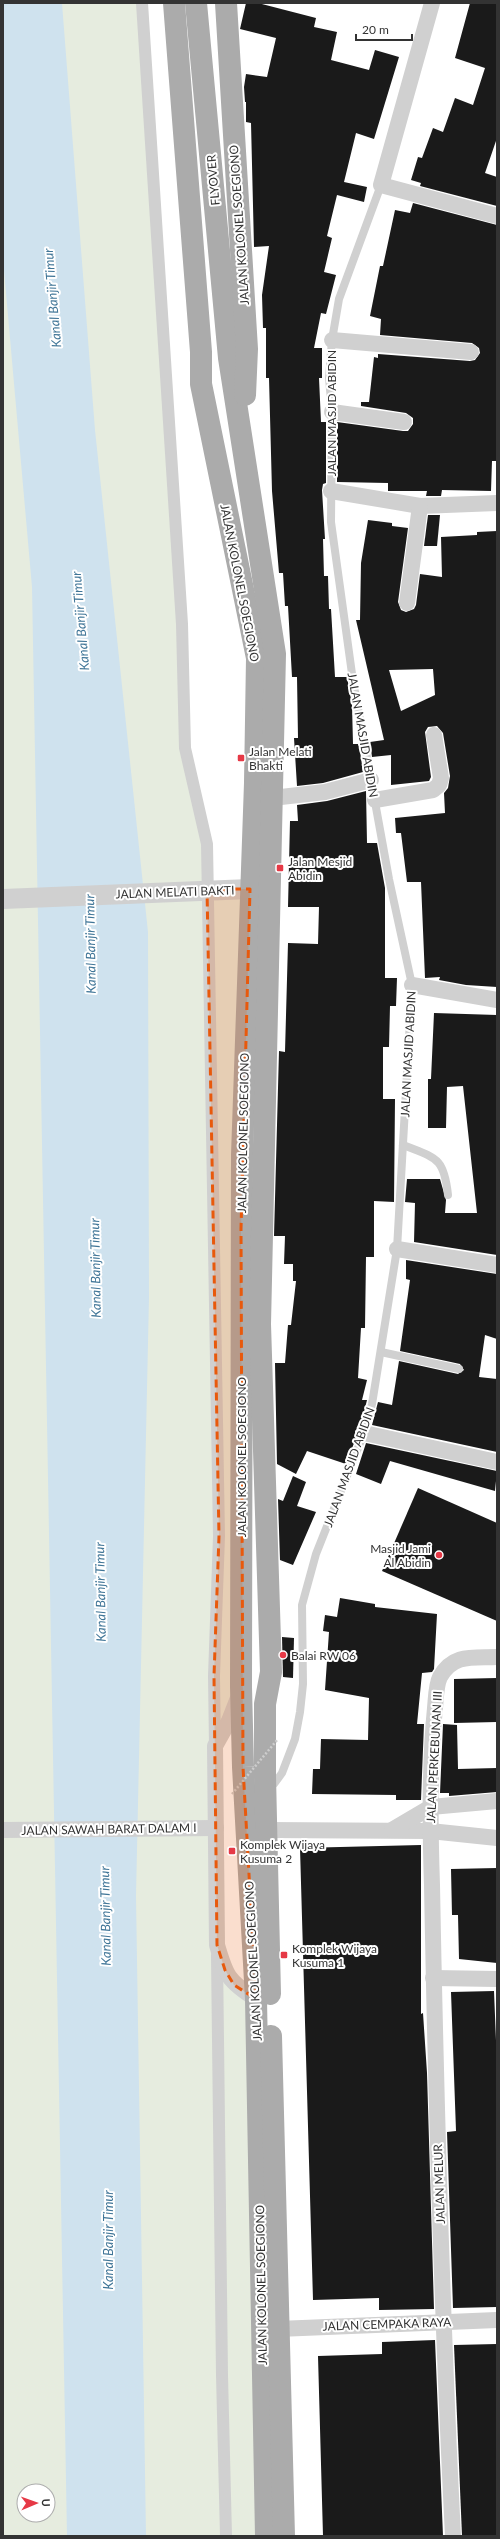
<svg xmlns="http://www.w3.org/2000/svg" width="500" height="2539" font-family="Lato,sans-serif">
  <style>
    .green { fill: #e6ecdf; fill-rule: evenodd }
    .water { fill: #cfe2ee }
    .building { fill: #1a1a1a; fill-rule: evenodd }
    .lines { fill: none; stroke-linecap: round; stroke-linejoin: round }
    .service { stroke: #d0d0d0; stroke-width: 8 }
    .pedestrian { stroke: #d0d0d0; stroke-width: 12 }
    .minor { stroke: #d0d0d0; stroke-width: 16 }
    .tertiary { stroke: #d0d0d0; stroke-width: 20 }
    .primary { stroke: #ababab; stroke-width: 22 }
    .path-bridge { stroke: #cdcdcd; stroke-width: 2.5; stroke-dasharray: 2 2; stroke-linecap: butt }
    .marked { fill: #e8590c; fill-opacity: 0.2; stroke: #e8590c; stroke-width: 3; stroke-dasharray: 8 5; stroke-linejoin: round }
    .poi-dot { fill: #e63946; stroke: #fff; stroke-width: 1.5 }
    .labels { text-anchor: middle; dominant-baseline: central; stroke-width: 4; stroke-linejoin: round; paint-order: stroke }
    .street-label { font-size: 12px; fill: #333; stroke: #fff }
    .poi-label { font-size: 12px; fill: #333; stroke: #fff; text-anchor: start }
    .water-label { font-size: 13px; font-style: italic; fill: #3f7597; stroke: #fff }
  </style>
  <rect width="100%" height="100%" fill="#fff"/>
  <path class="green" d="M3 3H142L185 748 207 844V889H250L241 1687 215 1746 225 1970 256 1999 266 2536H3ZM24 2491H48V2515H24Z"/>
  <path class="water" d="M3 3H62L95 430 148 932 149 1297 136 1896 146 2536H67L32 587 3 259Z"/>
  <g class="building">
    <path d="M246 3H258L316 18 314 27 337 32 331 60 369 70 375 50 399 57 374 139 356 133 344 182 367 187 364 202 337 195 327 236 332 238 324 272 336 275 326 314 321 313 314 348H322V378H319L321 422H326V483L323 484 322 490 325 539H323L324 576H328L329 609H331L335 677H347L352 705 353 744H359L363 772 323 783 297 786 294 738H298L297 677H292L288 606H285L283 573H279L272 491 269 378H266V328H263L262 295 269 246 254 247 251 123 246 122V102H245L244 87 246 74 267 77 276 38 240 29Z"/>
    <path d="M470 3H497V138L485 173 497 177V206L420 186 421 183 411 180 418 157 422 158 433 128 443 132 455 98 473 105 485 68 455 58Z"/>
    <path d="M413 203 497 225V461H492L491 491 442 490 441 496H426L427 491H388V483L337 482V422L403 431H408L413 424V418L406 413 361 406V402H369L374 357 378 358V354L470 361 475 360 480 353 479 348 472 343 380 335 381 319 370 316 380 266H383L395 210 410 213Z"/>
    <path d="M428 515H440L437 546H424Z"/>
    <path d="M368 520 392 523V526L408 528 398 602 401 610 406 612 414 609 416 605 420 574 442 577 441 537 477 535V532L497 531V987L466 985 439 980 440 977 425 978 421 882H407L401 833H396L395 818 445 813 444 793 448 788 450 776 443 733 437 726 428 727 425 732 431 777 429 781 391 785V755L372 757 370 742 384 740 356 620H360L361 563ZM433 669 435 695 401 711 389 670Z"/>
    <path d="M366 791 367 843H377L385 888V978H397L396 1006H390L389 1047H383V1099H395L394 1202 374 1201V1257H366L365 1328H361L358 1378 367 1380 362 1400H367L361 1424 355 1431 356 1438 346 1464 307 1451 296 1474 277 1464 275 1363H285L288 1325H291L296 1281H293V1264H284L285 1236H274L279 1051 285 1052 288 943 318 944 319 907H288L290 821H298L297 805 327 801Z"/>
    <path d="M434 1013 497 1015V1255L414 1242 415 1203 405 1202 407 1179H440L446 1200 445 1213H477L463 1086 447 1087 446 1128H428V1079H431Z"/>
    <path d="M406 1260 497 1274V1339L485 1335 479 1377 497 1379V1452L372 1425 378 1402 392 1405 399 1361 458 1374 464 1370 460 1364 400 1351 410 1280 406 1279Z"/>
    <path d="M366 1443 497 1471 495 1491 390 1461 381 1484 356 1474Z"/>
    <path d="M293 1476 306 1482 297 1506 316 1512 293 1565 280 1560 278 1499 283 1501Z"/>
    <path d="M418 1488 497 1523V1621L382 1571Z"/>
    <path d="M340 1598 375 1604V1607L437 1614 434 1669 432 1672 422 1673 417 1724H424L421 1800H396V1795L312 1794 313 1769H320L321 1739 368 1740 369 1698 325 1690 329 1632 323 1631 325 1615 337 1617Z"/>
    <path d="M282 1637 294 1638 293 1678 283 1677Z"/>
    <path d="M497 1678V1722L454 1723V1679Z"/>
    <path d="M443 1724 457 1725 458 1769 497 1768V1792L449 1796V1793H440Z"/>
    <path d="M421 1845V2014L423 2013 427 2073 434 2309 379 2310V2298L313 2300 300 1848Z"/>
    <path d="M497 1868V1963L459 1959 458 1915H452L451 1869Z"/>
    <path d="M494 1991 497 2065V2307L453 2308 447 2132 456 2131 451 1992Z"/>
    <path d="M435 2340 443 2536H323L318 2356 382 2354V2342Z"/>
    <path d="M497 2344V2536H462L454 2345Z"/>
  </g>
  <g class="lines">
    <g class="service">
      <path d="M403 1145C436 1158 444 1157 448 1195"/>
      <path d="M381 1352 459 1369"/>
      <path d="M267 1783 274 1784 282 1773 295 1739 300 1712 303 1684 302 1605 316 1554 364 1433 372 1404 397 1249 412 985 389 879 353 681 331 522 332 412 329 378 332 340 339 299 381 185"/>
    </g>
    <g class="pedestrian">
      <path d="M142 3 182 624 185 748 207 844 219 1536 214 1676 215 1746"/>
      <path d="M217 1956 222 2375 226 2536"/>
    </g>
    <g class="minor">
      <path d="M432 3 381 185 497 216"/>
      <path d="M332 340 471 352"/>
      <path d="M332 412 404 422"/>
      <path d="M331 491 420 506 497 503"/>
      <path d="M407 603 420 506"/>
      <path d="M272 798 325 792 371 780"/>
      <path d="M375 800 433 790 439 785 441 778 434 735"/>
      <path d="M412 985 497 1000"/>
      <path d="M397 1249 497 1265"/>
      <path d="M364 1433 497 1462"/>
      <path d="M238 1698 229 1721 215 1746 217 1945C226 1976 228 1981 256 1999"/>
      <path d="M3 1830 216 1828"/>
      <path d="M265 1830 430 1831 497 1838"/>
      <path d="M392 1830 431 1807 497 1801"/>
      <path d="M433 1978 497 1979"/>
      <path d="M278 2329 497 2320"/>
      <path d="M453 2536C442 2319 436 2102 432 1885 430 1827 429 1767 435 1708 436 1698 436 1685 440 1677 453 1653 474 1658 497 1657"/>
    </g>
    <path class="tertiary" d="M3 899 250 889"/>
    <g class="primary">
      <path d="M174 3 201 352V384L257 658 255 783 242 1155 241 1687 243 1767 256 1999 266 2536"/>
      <path d="M196 3 229 358 275 654 260 1324 271 1672 265 1704V1776L270 1994"/>
      <path d="M226 3 247 349 245 395"/>
      <path d="M271 2036 284 2536"/>
    </g>
    <path class="path-bridge" d="M232 1794 278 1739"/>
  </g>
  <path class="marked" d="M207 889H250L241 1229 243 1767 256 1999 234 1985 225 1970 217 1945 214 1676 219 1536Z"/>
  <g class="poi-dot">
    <rect x="237" y="754" width="8" height="8" rx="2"/>
    <rect x="276" y="864" width="8" height="8" rx="2"/>
    <circle cx="439" cy="1555" r="4"/>
    <circle cx="283" cy="1655" r="4"/>
    <rect x="228" y="1847" width="8" height="8" rx="2"/>
    <rect x="280" y="1951" width="8" height="8" rx="2"/>
  </g>
  <g class="labels">
    <g class="street-label">
      <text transform="translate(213 180) rotate(-95)">FLYOVER</text>
      <text transform="translate(239 225) rotate(-94)">JALAN KOLONEL SOEGIONO</text>
      <text transform="translate(331 413) rotate(-90)">JALAN MASJID ABIDIN</text>
      <text transform="translate(240 583) rotate(79)">JALAN KOLONEL SOEGIONO</text>
      <text transform="translate(363 735) rotate(80)">JALAN MASJID ABIDIN</text>
      <text transform="translate(175 892) rotate(-2)">JALAN MELATI BAKTI</text>
      <text transform="translate(408 1054) rotate(-87)">JALAN MASJID ABIDIN</text>
      <text transform="translate(243 1133) rotate(-89)">JALAN KOLONEL SOEGIONO</text>
      <text transform="translate(241 1457) rotate(-90)">JALAN KOLONEL SOEGIONO</text>
      <text transform="translate(349 1467) rotate(-70)">JALAN MASJID ABIDIN</text>
      <text transform="translate(434 1757) rotate(-87)">JALAN PERKEBUNAN III</text>
      <text transform="translate(109 1829) rotate(-1)">JALAN SAWAH BARAT DALAM I</text>
      <text transform="translate(253 1961) rotate(-93)">JALAN KOLONEL SOEGIONO</text>
      <text transform="translate(439 2184) rotate(-92)">JALAN MELUR</text>
      <text transform="translate(261 2285) rotate(-91)">JALAN KOLONEL SOEGIONO</text>
      <text transform="translate(387 2324) rotate(-2)">JALAN CEMPAKA RAYA</text>
    </g>
    <g class="poi-label">
      <text x="249" y="751">Jalan Melati<tspan x="249" dy="14">Bhakti</tspan></text>
      <text x="288" y="861">Jalan Mesjid<tspan x="288" dy="14">Abidin</tspan></text>
      <text x="431" y="1548" text-anchor="end">Masjid Jami<tspan x="431" dy="14">Al Abidin</tspan></text>
      <text x="291" y="1655">Balai RW 06</text>
      <text x="240" y="1844">Komplek Wijaya<tspan x="240" dy="14">Kusuma 2</tspan></text>
      <text x="292" y="1948">Komplek Wijaya<tspan x="292" dy="14">Kusuma 1</tspan></text>
    </g>
    <g class="water-label">
      <text transform="translate(52 298) rotate(-95)">Kanal Banjir Timur</text>
      <text transform="translate(80 621) rotate(-95)">Kanal Banjir Timur</text>
      <text transform="translate(90 944) rotate(-91)">Kanal Banjir Timur</text>
      <text transform="translate(95 1268) rotate(-91)">Kanal Banjir Timur</text>
      <text transform="translate(100 1592) rotate(-91)">Kanal Banjir Timur</text>
      <text transform="translate(105 1916) rotate(-91)">Kanal Banjir Timur</text>
      <text transform="translate(108 2240) rotate(-90)">Kanal Banjir Timur</text>
    </g>
  </g>
  <rect width="500" height="2539" fill="none" stroke="#333333" stroke-width="8"/>
  <g transform="translate(36 2503) rotate(88)"><circle r="19" fill="#ffffff" stroke="#adadad"/>
  <path d="M0-3L7 15L0 10L-7 15Z" fill="#e63946"/>
  <text y="-6" font-size="11" font-weight="bold" text-anchor="middle" fill="#333333">U</text>
  </g>
  <path d="M356 34v6h56v-6" fill="none" stroke="#333333" stroke-width="2"/>
  <text x="362" y="34" font-size="12" fill="#333333" stroke="#ffffff" stroke-width="3" paint-order="stroke">20 m</text>
</svg>
